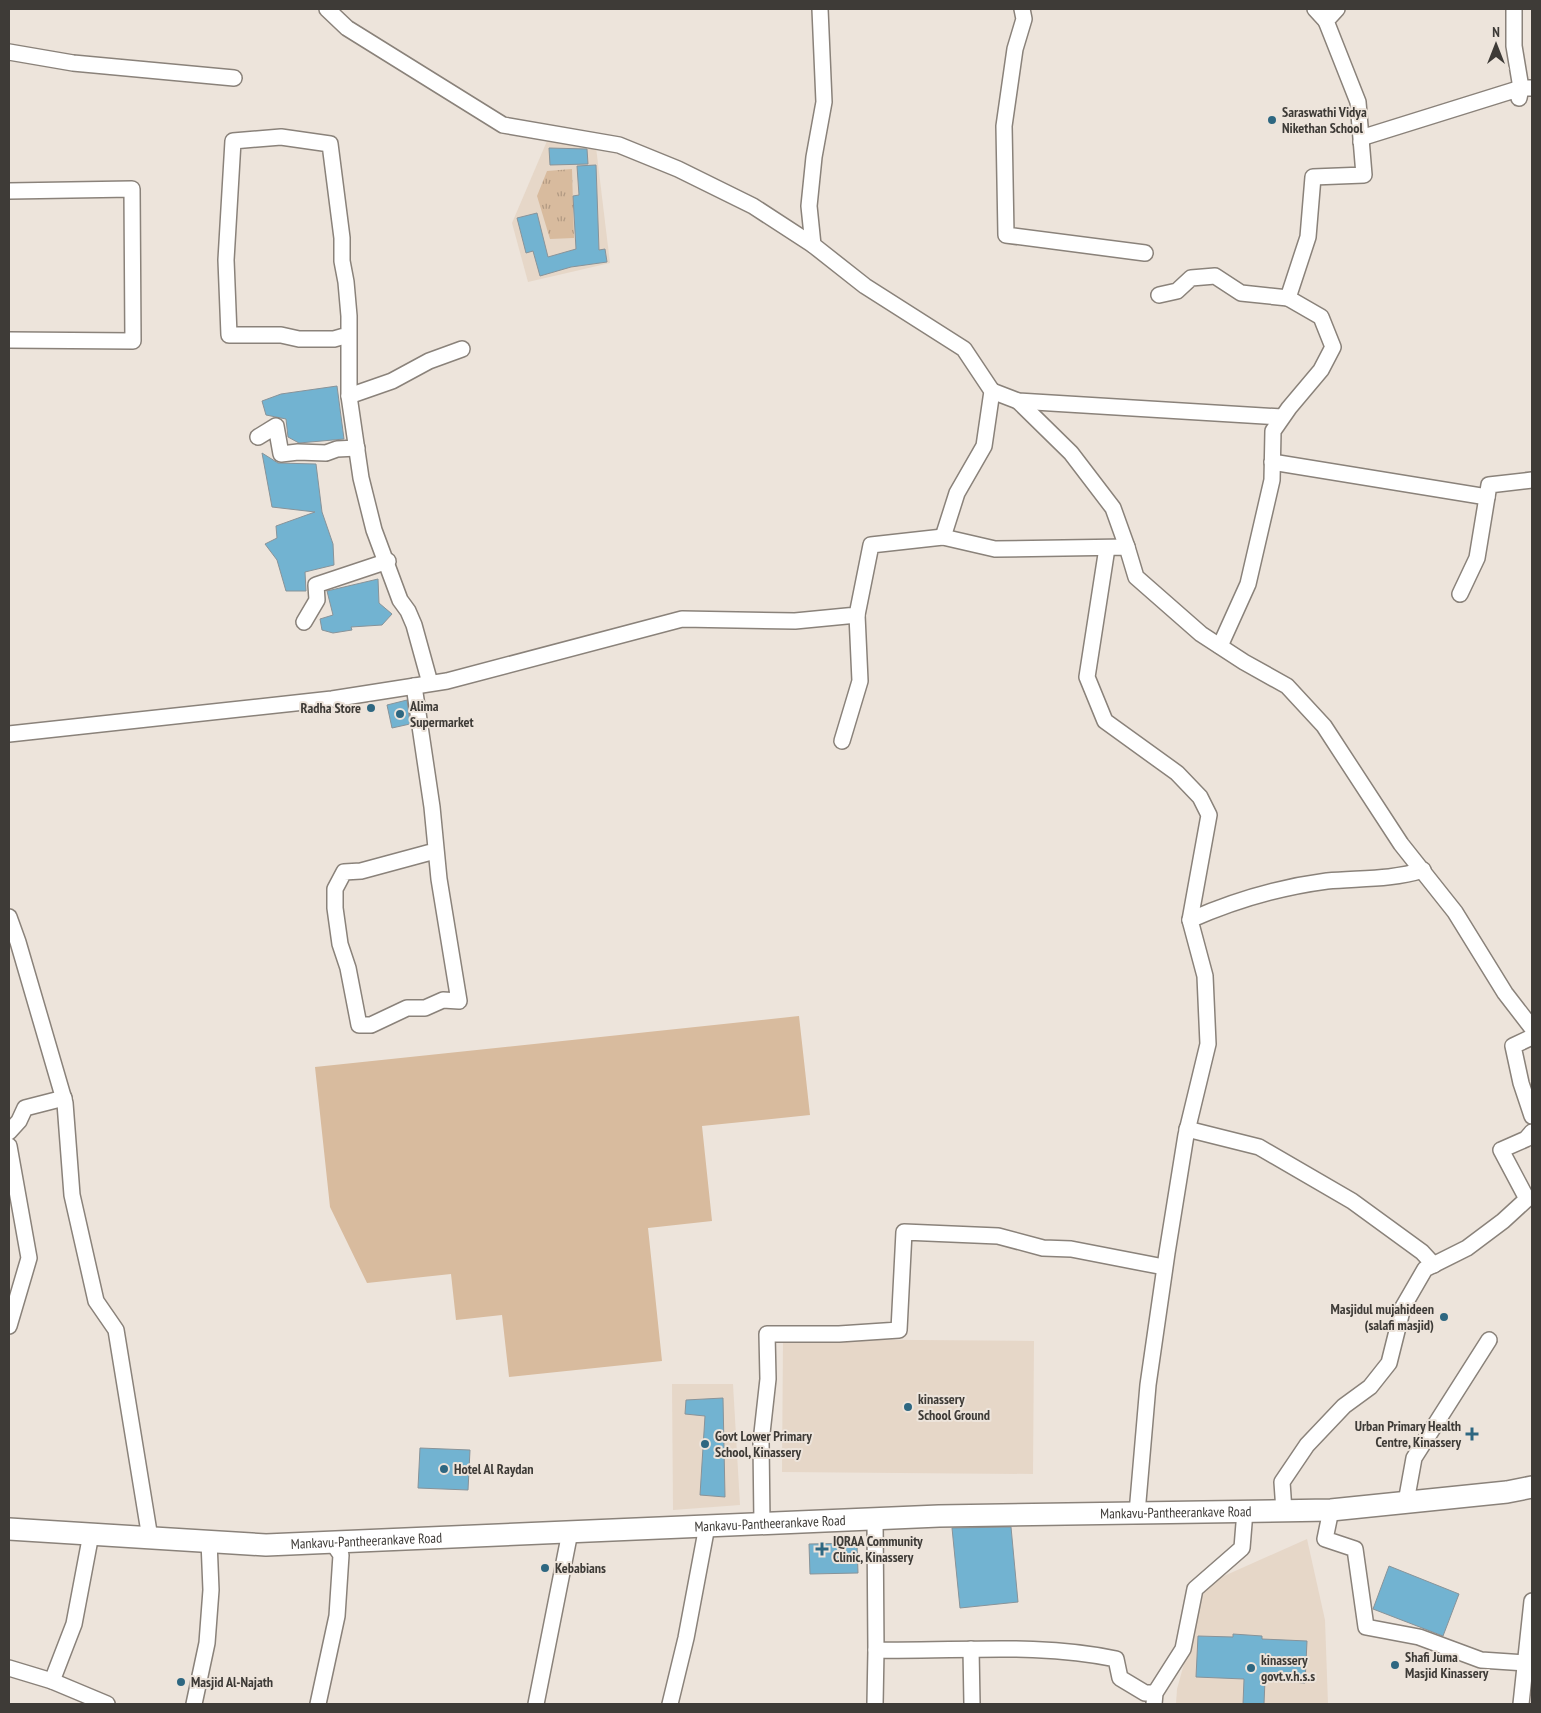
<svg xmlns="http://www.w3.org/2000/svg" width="1541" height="1713" font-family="'PT Sans Narrow',sans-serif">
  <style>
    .built { fill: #e6d7c8 }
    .grass { fill: #d8bb9e }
    .park { fill: url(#park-tufts) }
    .building { fill: #72b3d1; stroke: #889399 }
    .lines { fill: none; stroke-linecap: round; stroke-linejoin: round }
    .minor-casing { stroke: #8a827a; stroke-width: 18 }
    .secondary-casing { stroke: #8a827a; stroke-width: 24 }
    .minor { stroke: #fff; stroke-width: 15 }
    .secondary { stroke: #fff; stroke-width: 21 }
    .poi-dot { fill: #2e6781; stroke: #ede4db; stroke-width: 2 }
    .labels { text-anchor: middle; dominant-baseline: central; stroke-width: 4; stroke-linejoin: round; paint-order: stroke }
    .poi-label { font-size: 14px; font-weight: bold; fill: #3e3b37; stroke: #ede4db; text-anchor: start }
    .street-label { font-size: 14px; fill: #3e3b37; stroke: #ede4db }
  </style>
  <defs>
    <pattern id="park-tufts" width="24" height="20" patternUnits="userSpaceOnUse" patternTransform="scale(1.25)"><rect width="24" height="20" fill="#d8bb9e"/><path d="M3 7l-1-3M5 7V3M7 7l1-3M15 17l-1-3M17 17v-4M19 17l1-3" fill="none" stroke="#b19982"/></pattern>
  </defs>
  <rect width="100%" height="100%" fill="#ede4db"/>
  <g class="built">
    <path d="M595 139 610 263 528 282 512 223 547 141Z"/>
    <path d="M783 1339 1034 1341 1033 1474 782 1472Z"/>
    <path d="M672 1384H733L740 1505 673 1510Z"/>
    <path d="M1307 1539 1325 1620 1328 1704H1176L1177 1689 1206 1584Z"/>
  </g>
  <path class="grass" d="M799 1016 810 1115 702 1126 712 1221 648 1228 662 1361 509 1377 502 1315 456 1320 451 1274 367 1283 330 1207 315 1067Z"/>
  <path class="park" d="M572 169 574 238 550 239 537 196 547 171Z"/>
  <g class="building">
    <path d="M549 148 587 149 588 164 550 165Z"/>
    <path d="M596 165 599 250 605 249 607 262 571 267 540 276 533 251 526 253 517 218 537 213 548 257 576 249 573 196 579 195 577 166Z"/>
    <path d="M337 386 344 439 299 443 288 437 286 419 266 415 262 401 281 394Z"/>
    <path d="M262 453 278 463 316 464 322 512 333 544 334 565 305 572 306 591H286L277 560 265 544 277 538 276 526 315 512 272 507Z"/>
    <path d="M378 579 379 603 392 614 382 625 351 627 352 630 333 633 322 630 320 619 333 615 327 591Z"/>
    <path d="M407 700 410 724 392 728 387 705Z"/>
    <path d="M723 1398 725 1497 700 1495 705 1416 685 1414 686 1400Z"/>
    <path d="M420 1448 470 1450 468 1490 418 1488Z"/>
    <path d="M1011 1527 1018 1602 960 1608 952 1528Z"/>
    <path d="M857 1543 858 1573 810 1574 809 1544Z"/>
    <path d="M1389 1566 1459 1594 1443 1636 1373 1609Z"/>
    <path d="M1233 1634 1262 1636V1639L1307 1641 1305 1683 1265 1680 1264 1704H1243L1244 1679 1196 1677 1198 1636 1233 1637Z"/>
  </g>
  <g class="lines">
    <g class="minor-casing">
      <g id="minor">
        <path d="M327 9 347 28 503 125 619 145 678 169 753 206 813 245"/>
        <path d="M820 9 824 102 814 157 809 206 813 245 865 286 964 349 992 391 984 446 957 493 943 537"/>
        <path d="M1022 9 1024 19 1015 49 1004 126 1006 235 1145 253"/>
        <path d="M1315 9 1326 21"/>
        <path d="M1514 9V46L1521 88H1532"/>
        <path d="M9 52 73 63 234 78"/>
        <path d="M1361 142 1364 137 1521 88 1519 98"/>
        <path d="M9 191 132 189 133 341 9 340"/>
        <path d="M1159 295 1177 291 1191 278 1215 276 1241 293 1288 298"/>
        <path d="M348 335 334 339H299L281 335H229L226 260 233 141 281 137 330 144 342 238V261L346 282 349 316V396L361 478 374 530 400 600 408 611 414 625 430 683"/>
        <path d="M992 391 1018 401 1282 417"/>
        <path d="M349 396 392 381 429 361 462 349"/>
        <path d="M1018 401 1071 453 1113 508 1127 547"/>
        <path d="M258 437 276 426 281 454 298 452 326 453 337 449 357 448"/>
        <path d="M1272 462 1487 497"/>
        <path d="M1107 548 1087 677 1105 721 1177 773 1200 797 1209 815 1190 920"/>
        <path d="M1460 594 1477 558 1489 485 1532 480"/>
        <path d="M304 622 317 600 316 585 388 561"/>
        <path d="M1220 646 1248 584 1272 480 1273 431 1289 408 1321 370 1333 347 1321 317 1288 298 1308 237 1313 177 1364 175 1358 102 1326 21 1337 9"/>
        <path d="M414 686 432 807 439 879 459 1001 443 1000 425 1008H407L371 1025H359L348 968 340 944 335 908V889L344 872 361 871 435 851"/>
        <path d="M9 734 332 699 447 681 682 619 795 621 857 615 871 545 943 537 995 549 1127 547 1136 577 1201 634 1244 662 1287 686 1324 726 1401 844 1455 912 1505 993 1532 1028"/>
        <path d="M842 741 860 681 857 615"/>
        <path d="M9 917 18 942 65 1103 72 1195 96 1301 116 1330 150 1538"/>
        <path d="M1532 1037 1513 1046 1521 1083 1532 1116"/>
        <path d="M1187 1129 1259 1147 1352 1201 1422 1252 1434 1265"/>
        <path d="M9 1132 19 1121 25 1108 64 1098"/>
        <path d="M9 1146 29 1258 9 1326"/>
        <path d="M1406 1502 1414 1458 1489 1340"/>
        <path d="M1331 1510 1325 1539 1355 1549 1366 1627 1419 1637 1481 1660 1526 1663"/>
        <path d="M1284 1511 1282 1482 1307 1445 1344 1406 1370 1387 1389 1363 1403 1307 1425 1269 1467 1248 1503 1221 1527 1199 1501 1150 1526 1139 1532 1132"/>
        <path d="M1137 1513 1148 1385 1167 1253 1186 1135 1208 1044 1205 976 1190 920C1233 901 1281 887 1327 881 1359 878 1391 880 1423 870"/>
        <path d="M875 1519 876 1650C955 1652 1037 1642 1116 1659L1120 1678 1145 1693H1155"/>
        <path d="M762 1523 761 1442 768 1379 767 1334H839L899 1330 904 1232 998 1236 1043 1248 1071 1249 1164 1267"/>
        <path d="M971 1649 972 1704"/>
        <path d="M9 1668 52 1681 74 1624 91 1534"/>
        <path d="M52 1681 107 1704"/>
        <path d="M194 1704 207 1643 211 1590 209 1541"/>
        <path d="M318 1704 337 1616 341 1555 332 1542"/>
        <path d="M536 1704 570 1532"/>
        <path d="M670 1704 686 1638 707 1526"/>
        <path d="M875 1704 876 1650"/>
        <path d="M1154 1704 1155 1693 1183 1649 1195 1589 1242 1548 1245 1511"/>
        <path d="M1521 1704 1532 1601"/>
      </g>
    </g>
    <g class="secondary-casing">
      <g id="secondary">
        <path id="s1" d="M9 1529 266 1545 939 1516 1331 1510 1507 1492 1532 1487"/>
      </g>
    </g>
    <use href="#minor" class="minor"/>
    <use href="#secondary" class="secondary"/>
  </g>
  <g class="poi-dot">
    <circle cx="1272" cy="120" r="5"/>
    <circle cx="371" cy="708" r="5"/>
    <circle cx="400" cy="714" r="5"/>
    <circle cx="1444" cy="1317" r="5"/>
    <circle cx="908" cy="1407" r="5"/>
    <path d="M1469.5 1426.5h5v5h5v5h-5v5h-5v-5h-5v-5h5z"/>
    <circle cx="705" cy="1444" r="5"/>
    <circle cx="444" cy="1469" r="5"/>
    <path d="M819.5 1541.5h5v5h5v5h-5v5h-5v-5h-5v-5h5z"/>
    <circle cx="545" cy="1568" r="5"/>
    <circle cx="1395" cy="1665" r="5"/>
    <circle cx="1251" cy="1668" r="5"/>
    <circle cx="181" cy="1682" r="5"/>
  </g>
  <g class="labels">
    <g class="poi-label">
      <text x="1282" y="112">Saraswathi Vidya<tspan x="1282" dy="16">Nikethan School</tspan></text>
      <text x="410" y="706">Alima<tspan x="410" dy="16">Supermarket</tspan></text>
      <text x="361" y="708" text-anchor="end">Radha Store</text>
      <text x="1434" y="1309" text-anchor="end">Masjidul mujahideen<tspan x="1434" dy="16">(salafi masjid)</tspan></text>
      <text x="918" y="1399">kinassery<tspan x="918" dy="16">School Ground</tspan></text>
      <text x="1461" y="1426" text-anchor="end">Urban Primary Health<tspan x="1461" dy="16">Centre, Kinassery</tspan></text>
      <text x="715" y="1436">Govt Lower Primary<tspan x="715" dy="16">School, Kinassery</tspan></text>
      <text x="454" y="1469">Hotel Al Raydan</text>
      <text x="833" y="1541">IQRAA Community<tspan x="833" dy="16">Clinic, Kinassery</tspan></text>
      <text x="555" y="1568">Kebabians</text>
      <text x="1405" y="1657">Shafi Juma<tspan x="1405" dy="16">Masjid Kinassery</tspan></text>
      <text x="1261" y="1660">kinassery<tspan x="1261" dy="16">govt.v.h.s.s</tspan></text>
      <text x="191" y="1682">Masjid Al-Najath</text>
    </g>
    <g class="street-label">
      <text stroke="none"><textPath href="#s1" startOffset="1168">Mankavu-Pantheerankave Road</textPath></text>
      <text stroke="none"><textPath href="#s1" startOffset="762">Mankavu-Pantheerankave Road</textPath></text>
      <text stroke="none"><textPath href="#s1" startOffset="358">Mankavu-Pantheerankave Road</textPath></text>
    </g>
  </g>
  <rect width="1541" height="1713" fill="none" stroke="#3e3b37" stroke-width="20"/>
  <g transform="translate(1496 45)" stroke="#ede4db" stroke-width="4" paint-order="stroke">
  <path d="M0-4L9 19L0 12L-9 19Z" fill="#3e3b37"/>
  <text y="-8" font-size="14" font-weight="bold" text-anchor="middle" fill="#3e3b37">N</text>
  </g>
</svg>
